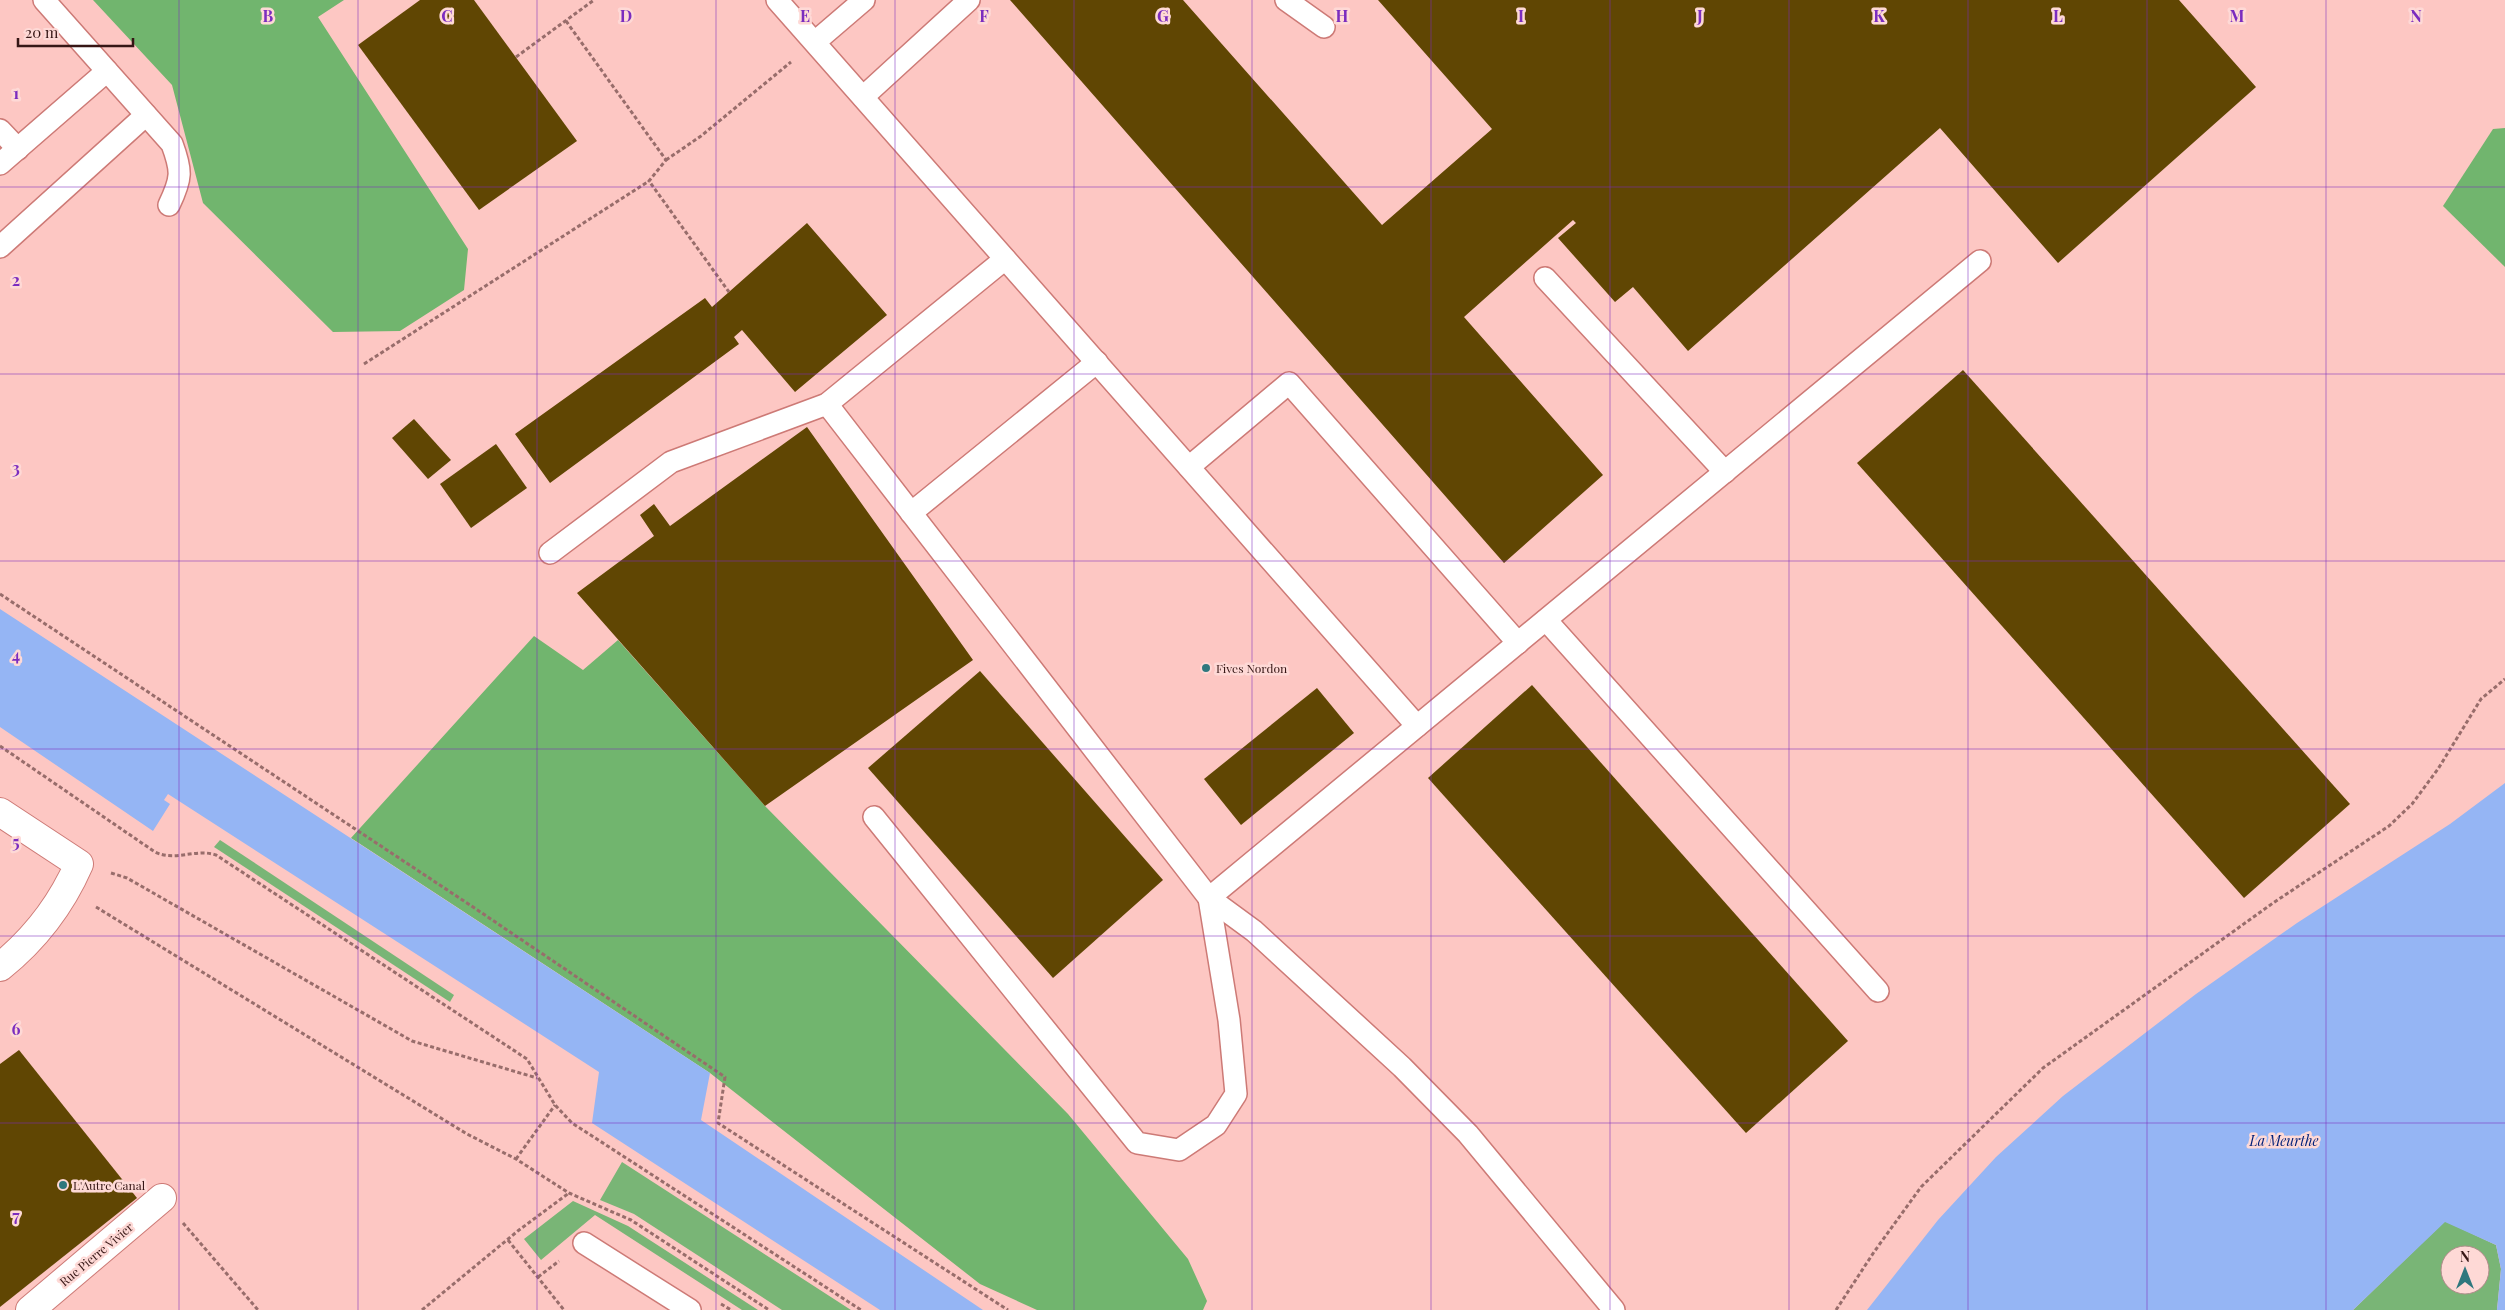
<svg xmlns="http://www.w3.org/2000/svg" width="2505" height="1310" font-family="'Playfair Display',serif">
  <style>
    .green { fill: #79b576; fill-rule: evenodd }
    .forest { fill: #71b56e }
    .water { fill: #95b5f4 }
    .building { fill: #604603 }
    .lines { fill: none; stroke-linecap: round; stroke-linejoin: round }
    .lane-casing { stroke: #cd7a76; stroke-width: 24 }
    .street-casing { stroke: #cd7a76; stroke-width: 30 }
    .path { stroke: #986d6b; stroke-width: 3; stroke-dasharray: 4 2.5; stroke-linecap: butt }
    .lane { stroke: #fff; stroke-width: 21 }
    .street { stroke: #fff; stroke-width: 28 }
    .grid { fill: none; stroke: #7b2cbf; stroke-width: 1; stroke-opacity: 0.55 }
    .poi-dot { fill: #2f787e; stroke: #fed9d6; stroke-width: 2 }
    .labels { text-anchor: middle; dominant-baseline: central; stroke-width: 5; stroke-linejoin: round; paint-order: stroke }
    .poi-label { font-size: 12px; fill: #361615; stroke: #fed9d6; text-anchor: start }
    .street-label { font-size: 12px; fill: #361615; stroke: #fed9d6 }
    .water-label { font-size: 14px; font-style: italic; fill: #001f77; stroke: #fed9d6 }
    .grid-label { font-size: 16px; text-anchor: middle; font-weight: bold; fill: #7b2cbf; stroke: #fed9d6; stroke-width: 5; stroke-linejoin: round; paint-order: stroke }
  </style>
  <rect width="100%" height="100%" fill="#fdc7c3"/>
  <g class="green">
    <path d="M220 840 454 995 450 1002 214 847Z"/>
    <path d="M622 1162 851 1310H782L634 1214 600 1200Z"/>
    <path d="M573 1201 628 1226 758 1310H742L595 1215 541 1260 524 1239Z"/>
    <path d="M2445 1221 2496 1245 2501 1269 2497 1310H2353ZM2450 1255H2480V1285H2450Z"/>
  </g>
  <g class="forest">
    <path d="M93 0H344L318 17 468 249 464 290 400 331 333 332 203 203 172 85Z"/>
    <path d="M2505 128V267L2443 206 2493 129Z"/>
    <path d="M534 636 583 670 618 640 765 806 1068 1114 1188 1259 1207 1301 1203 1310H1037L980 1284 710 1073 351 838Z"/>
  </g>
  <g class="water">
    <path d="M0 609 710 1073 701 1120 983 1310H880L592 1123 599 1072 168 794 164 800 170 804 153 831 0 727Z"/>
    <path d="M2505 783V1310H2497L2501 1269 2496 1245 2445 1222 2353 1310H1867L1938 1220 1996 1157 2063 1096 2196 994 2297 923 2450 824Z"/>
  </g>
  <g class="building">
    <path d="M420 0H474L577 141 479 210 358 45Z"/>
    <path d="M1010 0H1183L1382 225 1492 129 1378 0H2179L2256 87 2058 263 1940 128 1688 351 1633 287 1615 302 1558 238 1576 223 1573 220 1464 317 1603 475 1504 563Z"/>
    <path d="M807 223 887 315 795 392 742 330 734 337 739 344 550 483 515 434 705 298 712 307Z"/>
    <path d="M1963 370 2350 804 2244 898 1857 463Z"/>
    <path d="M414 419 451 460 428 479 392 438Z"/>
    <path d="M807 427 973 660 765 806 577 593 654 536 640 515 654 504 670 526Z"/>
    <path d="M496 444 527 488 471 528 440 484Z"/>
    <path d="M980 671 1163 880 1053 978 868 768Z"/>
    <path d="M1532 685 1848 1041 1746 1133 1428 778Z"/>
    <path d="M1317 688 1354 733 1241 825 1204 779Z"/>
    <path d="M19 1050 137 1198 0 1307V1064Z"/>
  </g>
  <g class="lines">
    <g class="lane-casing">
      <g id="lane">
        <path d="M44 0 172 144C182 171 182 178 169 205"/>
        <path d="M777 0 1417 726"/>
        <path d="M1286 0 1324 27"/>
        <path d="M815 42 864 0"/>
        <path d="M863 97 969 0"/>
        <path d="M0 130 18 149"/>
        <path d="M0 164 107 71"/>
        <path d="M0 247 146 115"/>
        <path d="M1545 278 1725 472"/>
        <path d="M827 404 1209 898 1980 261"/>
        <path d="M1189 467 1289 383 1518 643"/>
        <path d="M911 513 1097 362"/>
        <path d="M550 553 671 462 827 404 1005 259"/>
        <path d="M1546 620 1878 991"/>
        <path d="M874 817 1137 1143 1179 1150 1216 1125 1236 1094 1229 1020 1209 898"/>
        <path d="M1209 898 1254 931 1402 1067 1468 1134 1614 1310"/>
        <path d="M584 1243 690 1310"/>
      </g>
    </g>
    <g class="street-casing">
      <g id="street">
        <path d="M0 812 79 864C61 905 35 939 0 967"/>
        <path d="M30 1310 162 1198"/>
      </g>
    </g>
    <g class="path">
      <path d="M566 21 666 160 649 181 729 292"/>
      <path d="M516 57 594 0"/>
      <path d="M666 160 701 136 791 62"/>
      <path d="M364 364 649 181"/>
      <path d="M0 594 470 905 725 1077 718 1123 1008 1310"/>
      <path d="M0 746 155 852C175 862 196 848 216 855L527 1059 555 1105 572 1123 861 1310"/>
      <path d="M111 873 127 878 412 1041 537 1078"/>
      <path d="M96 907 467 1134 516 1159 569 1193 631 1220 769 1310"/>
      <path d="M516 1159 555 1105"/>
      <path d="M183 1223 258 1310"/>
      <path d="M508 1240 564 1310"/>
      <path d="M538 1277 559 1261"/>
      <path d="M721 1304 731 1310"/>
      <path d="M422 1310 519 1230 569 1193"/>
      <path d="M1836 1310 1874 1252 1921 1187 2043 1068 2273 903 2389 826 2412 804 2438 769 2481 699 2505 679"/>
    </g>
    <use href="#lane" class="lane"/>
    <use href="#street" class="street"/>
  </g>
  <path class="grid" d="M179 0V1310M358 0V1310M537 0V1310M716 0V1310M895 0V1310M1074 0V1310M1252 0V1310M1431 0V1310M1610 0V1310M1789 0V1310M1968 0V1310M2147 0V1310M2326 0V1310M0 187H2505M0 374H2505M0 561H2505M0 749H2505M0 936H2505M0 1123H2505"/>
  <g class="poi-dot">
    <circle cx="1206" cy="668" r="5"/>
    <circle cx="63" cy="1185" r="5"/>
  </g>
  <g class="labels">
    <g class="poi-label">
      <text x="1216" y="668">Fives Nordon</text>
      <text x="73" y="1185">L'Autre Canal</text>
    </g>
    <g class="street-label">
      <text transform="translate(96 1254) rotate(-40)">Rue Pierre Vivier</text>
    </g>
    <g class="water-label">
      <text x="2284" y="1140">La Meurthe</text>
    </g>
  </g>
  <g class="grid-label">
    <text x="268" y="22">B</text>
    <text x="447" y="22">C</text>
    <text x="626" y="22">D</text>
    <text x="805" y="22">E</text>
    <text x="984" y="22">F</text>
    <text x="1163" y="22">G</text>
    <text x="1342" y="22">H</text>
    <text x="1521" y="22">I</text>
    <text x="1700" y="22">J</text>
    <text x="1879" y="22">K</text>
    <text x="2058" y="22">L</text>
    <text x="2237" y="22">M</text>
    <text x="2416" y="22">N</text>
    <text x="16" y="99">1</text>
    <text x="16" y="286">2</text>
    <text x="16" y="474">3</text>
    <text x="16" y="661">4</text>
    <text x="16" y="848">5</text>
    <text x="16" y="1035">6</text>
    <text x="16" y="1222">7</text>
  </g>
  <g transform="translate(2465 1270)"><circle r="24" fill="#fed9d6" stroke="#ae8b89"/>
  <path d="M0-4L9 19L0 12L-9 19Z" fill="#2f787e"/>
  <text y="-8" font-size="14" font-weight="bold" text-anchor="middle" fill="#361615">N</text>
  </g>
  <path d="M18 38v8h115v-8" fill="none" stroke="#361615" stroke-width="2.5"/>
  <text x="25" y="38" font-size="15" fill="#361615" stroke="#fed9d6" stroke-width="4" paint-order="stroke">20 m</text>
</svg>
